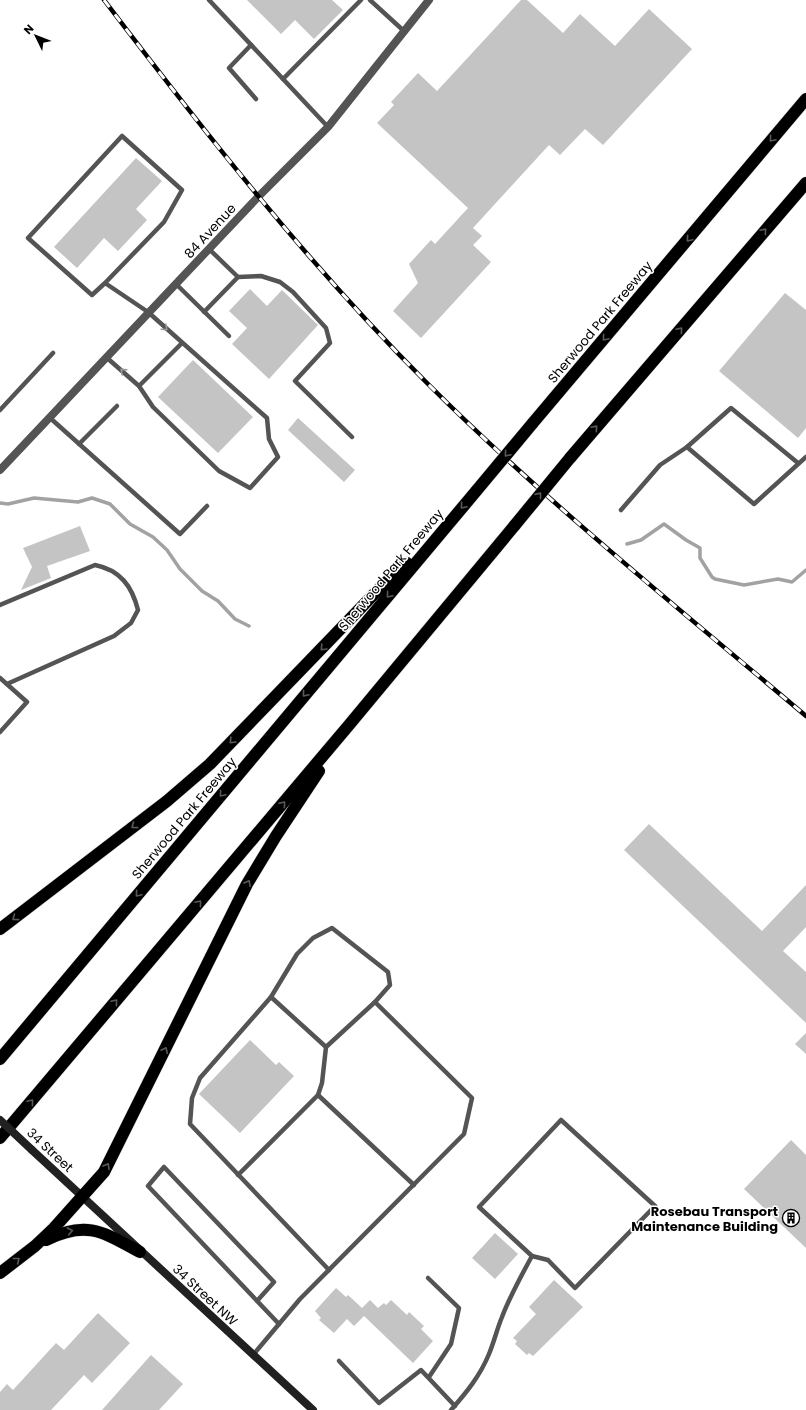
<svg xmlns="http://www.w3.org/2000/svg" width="806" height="1410" font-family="Poppins,sans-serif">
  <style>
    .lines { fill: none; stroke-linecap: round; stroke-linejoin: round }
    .stream { stroke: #a2a2a2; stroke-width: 3.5 }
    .building { fill: #c4c4c4 }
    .highway-casing { stroke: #dbdbdb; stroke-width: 13 }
    .lane { stroke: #545454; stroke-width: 4.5 }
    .street { stroke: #545454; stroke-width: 8 }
    .secondary { stroke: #212121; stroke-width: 8 }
    .highway { stroke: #000; stroke-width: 12 }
    .rail-casing { stroke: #000; stroke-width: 4.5 }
    .rail { stroke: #fff; stroke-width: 3; stroke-dasharray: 9; stroke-linecap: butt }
    .highway-bridge-casing { stroke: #dbdbdb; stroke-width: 13; stroke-linecap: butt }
    .secondary-bridge { stroke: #212121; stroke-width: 8 }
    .highway-bridge { stroke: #000; stroke-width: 12 }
    .oneway { stroke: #595959 }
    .oneway2 { stroke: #989898 }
    .labels { text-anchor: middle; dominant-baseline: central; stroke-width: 3; stroke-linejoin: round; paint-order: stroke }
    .street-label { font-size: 13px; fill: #000; stroke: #fff }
    .poi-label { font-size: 13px; font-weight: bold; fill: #000; stroke: #fff; text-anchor: end }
  </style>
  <rect width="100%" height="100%" fill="#fff"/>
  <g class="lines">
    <g class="stream">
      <path d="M0 503 8 504 34 498 78 502 92 498 110 504 130 524 153 537 167 550 180 569 202 591 218 601 235 619 249 626"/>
      <path d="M627 544 641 540 664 524 686 540 700 548V558L712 577 715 579 744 585 778 579 792 582 806 570"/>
    </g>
  </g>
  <g class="building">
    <path d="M247 0H332L343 10 314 39 295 20 281 34Z"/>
    <path d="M521 0H527L563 33 580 14 615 46 649 9 692 49 603 145 585 129 560 155 549 145 473 228 482 236 473 245 491 262 421 338 393 311 418 283 409 264 431 240 435 244 468 208 377 123 394 105 391 102 418 73 437 91Z"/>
    <path d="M136 158 162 181 136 209 147 220 118 251 104 238 77 268 54 247Z"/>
    <path d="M250 289 267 306 282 290 318 325 269 379 232 344 247 328 229 311Z"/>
    <path d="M785 293 806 310V428L798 438 719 371Z"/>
    <path d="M193 360 253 417 218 453 158 397Z"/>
    <path d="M298 418 355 470 344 482 288 430Z"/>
    <path d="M80 526 90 551 47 566 51 578 21 590 32 567 23 548Z"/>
    <path d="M649 824 762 931 806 885V927L783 951 806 972V1023L624 850Z"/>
    <path d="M806 1033V1054L795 1044Z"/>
    <path d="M250 1040 276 1065 279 1062 294 1076 240 1133 199 1094Z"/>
    <path d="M791 1140 806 1155V1248L744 1189Z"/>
    <path d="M495 1233 518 1254 495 1279 472 1258Z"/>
    <path d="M554 1280 583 1307 533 1356 529 1353 527 1355 515 1344 517 1341 513 1338 536 1314 529 1307Z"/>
    <path d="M336 1288 346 1297 348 1295 362 1308 370 1300 378 1308 384 1303 386 1305 391 1300 407 1315 409 1312 424 1326 421 1329 433 1341 413 1363 364 1316 354 1326 347 1319 334 1333 319 1320 321 1318 315 1311Z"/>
    <path d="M98 1313 130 1343 92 1383 84 1375 51 1410H0V1392L7 1384 13 1390 56 1343 64 1350Z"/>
    <path d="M151 1355 183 1384 159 1410H102Z"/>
  </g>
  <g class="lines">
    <g class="highway-casing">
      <g id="highway">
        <path d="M532 424 806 99"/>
        <path d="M570 458 806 183"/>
        <path d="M0 929 167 801 210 764 378 590 407 563"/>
        <path d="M0 1059 477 490"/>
        <path d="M0 1138 349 725 515 525"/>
        <path d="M46 1240C87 1220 103 1232 140 1252"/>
        <path d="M0 1273 35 1246 54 1228 104 1172 247 884 276 836 319 771"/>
      </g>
    </g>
    <g class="lane">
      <path d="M209 0 328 127"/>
      <path d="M370 0 405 32"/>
      <path d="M251 45 229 68 256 99"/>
      <path d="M283 79 361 0"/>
      <path d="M238 277 261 276 280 282 293 292 326 328 330 343 295 381 352 437"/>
      <path d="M105 283 92 295 28 238 122 136 182 190 164 222 105 283 148 312 267 418 269 439 278 457 250 488 219 471 153 407 139 386 106 357"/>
      <path d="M176 284 229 336"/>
      <path d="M204 312 238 277 209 249"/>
      <path d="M139 386 182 343"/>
      <path d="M0 410 53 353"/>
      <path d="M49 417 180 534 207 506"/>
      <path d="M79 444 117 406"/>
      <path d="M687 447 754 504 806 457"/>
      <path d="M621 510 660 465 687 447 731 408 798 463"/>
      <path d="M0 605 95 565C120 570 132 586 138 610L131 623 114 636 7 684"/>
      <path d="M0 678 27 702 0 732"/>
      <path d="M326 1047 375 1002 390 985 388 972 332 928 313 938 297 954 271 997 200 1078 192 1098 190 1124 329 1270"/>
      <path d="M318 1095 414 1185"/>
      <path d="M561 1120 655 1206 575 1288 548 1260 532 1256 479 1207Z"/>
      <path d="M238 1175 318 1095 322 1083 326 1047 271 997"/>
      <path d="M428 1278 459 1308 451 1344 429 1377"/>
      <path d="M257 1301 274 1282 164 1167 148 1186 279 1324"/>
      <path d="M253 1355 300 1299 464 1134 472 1098 375 1002"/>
      <path d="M339 1361 379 1403 421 1370 455 1406"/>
      <path d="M451 1410C466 1393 480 1376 489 1354 494 1342 497 1329 502 1317 510 1296 521 1276 532 1256"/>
    </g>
    <path class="street" d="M0 470 258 197 328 127 429 0"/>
    <path class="secondary" d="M32 1150 313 1410"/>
    <use href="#highway" class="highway"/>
    <g class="rail-casing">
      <path id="rail" d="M104 0C205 133 308 264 426 382 545 501 677 607 806 716"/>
    </g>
    <use href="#rail" class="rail"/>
    <g class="highway-bridge-casing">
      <g id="highway-bridge">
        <path d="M477 490 532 424"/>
        <path d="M515 525 570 458"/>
      </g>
    </g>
    <path class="secondary-bridge" d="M0 1120 32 1150"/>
    <use href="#highway-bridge" class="highway-bridge"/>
  </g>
  <defs><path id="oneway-chevron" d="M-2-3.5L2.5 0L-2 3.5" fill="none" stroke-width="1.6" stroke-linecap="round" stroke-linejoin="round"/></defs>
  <g class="oneway">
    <use href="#oneway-chevron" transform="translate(772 139) rotate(130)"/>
    <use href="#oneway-chevron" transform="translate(764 231) rotate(-49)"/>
    <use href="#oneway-chevron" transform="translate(689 239) rotate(130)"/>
    <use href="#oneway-chevron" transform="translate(680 330) rotate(-49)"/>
    <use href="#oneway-chevron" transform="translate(605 338) rotate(130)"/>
    <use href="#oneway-chevron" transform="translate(595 428) rotate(-49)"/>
    <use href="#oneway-chevron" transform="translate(507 454) rotate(130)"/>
    <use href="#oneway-chevron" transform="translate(539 495) rotate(-51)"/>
    <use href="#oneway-chevron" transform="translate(463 506) rotate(130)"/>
    <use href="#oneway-chevron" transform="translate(389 595) rotate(130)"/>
    <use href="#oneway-chevron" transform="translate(323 648) rotate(133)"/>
    <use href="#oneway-chevron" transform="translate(305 694) rotate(130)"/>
    <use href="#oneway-chevron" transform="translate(232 741) rotate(134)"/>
    <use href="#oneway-chevron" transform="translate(222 794) rotate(130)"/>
    <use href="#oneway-chevron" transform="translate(283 804) rotate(-50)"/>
    <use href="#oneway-chevron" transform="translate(134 826) rotate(143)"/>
    <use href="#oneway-chevron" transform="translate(248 883) rotate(-61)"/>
    <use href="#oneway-chevron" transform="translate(138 894) rotate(130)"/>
    <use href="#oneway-chevron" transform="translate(199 903) rotate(-50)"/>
    <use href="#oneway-chevron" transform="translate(15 918) rotate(143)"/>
    <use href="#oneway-chevron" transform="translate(115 1002) rotate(-50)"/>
    <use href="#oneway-chevron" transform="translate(165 1050) rotate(-64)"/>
    <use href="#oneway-chevron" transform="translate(31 1102) rotate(-50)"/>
    <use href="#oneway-chevron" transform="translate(107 1166) rotate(-60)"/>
    <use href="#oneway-chevron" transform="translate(70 1231) rotate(-11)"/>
    <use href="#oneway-chevron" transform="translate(17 1260) rotate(-38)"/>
  </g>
  <g class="oneway2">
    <use href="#oneway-chevron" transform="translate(165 328) rotate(43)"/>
    <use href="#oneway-chevron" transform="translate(123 371) rotate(-138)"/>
  </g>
  <defs>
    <g id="building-ring" transform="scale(0.9)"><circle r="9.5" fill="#fff" stroke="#000" stroke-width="1.5"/><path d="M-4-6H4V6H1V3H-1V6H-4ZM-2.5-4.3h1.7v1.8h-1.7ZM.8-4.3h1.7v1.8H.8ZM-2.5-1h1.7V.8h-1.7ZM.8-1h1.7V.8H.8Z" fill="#000"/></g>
  </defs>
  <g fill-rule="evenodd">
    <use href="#building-ring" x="791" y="1218"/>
  </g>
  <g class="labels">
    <g class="street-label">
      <text transform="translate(210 231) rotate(-47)">84 Avenue</text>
      <text transform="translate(600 322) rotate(-50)">Sherwood Park Freeway</text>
      <text transform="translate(391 570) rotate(-50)">Sherwood Park Freeway</text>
      <text transform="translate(184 818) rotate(-50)">Sherwood Park Freeway</text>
      <text transform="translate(50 1150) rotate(43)">34 Street</text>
      <text transform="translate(205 1295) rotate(43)">34 Street NW</text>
    </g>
    <g class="poi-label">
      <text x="778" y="1211">Rosebau Transport<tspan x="778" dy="15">Maintenance Building</tspan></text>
    </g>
  </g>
  <g transform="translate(36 36) rotate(313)" stroke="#ffffff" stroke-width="3" paint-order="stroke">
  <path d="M0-3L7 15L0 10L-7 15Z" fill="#000000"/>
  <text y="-6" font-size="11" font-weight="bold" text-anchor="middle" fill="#000000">N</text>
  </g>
</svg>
